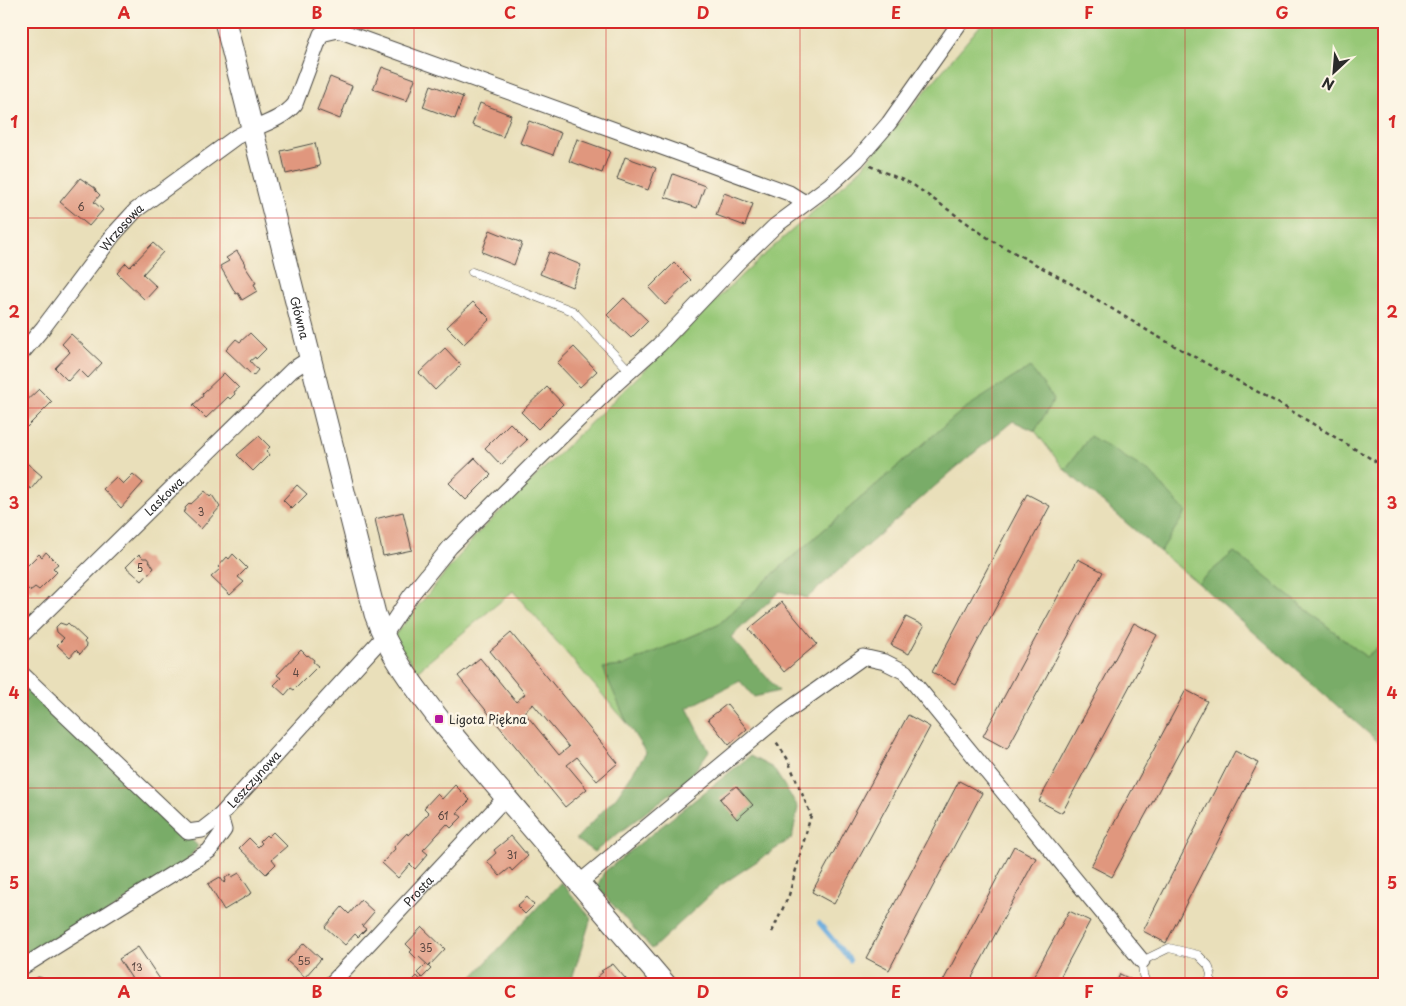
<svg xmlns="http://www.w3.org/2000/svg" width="1406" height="1006" font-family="'Playpen Sans',sans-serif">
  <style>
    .green { fill: #97c877; stroke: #617a51 }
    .forest { fill: #79ac68; stroke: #526c4a }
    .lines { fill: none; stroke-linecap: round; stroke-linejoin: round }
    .stream { stroke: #6aacde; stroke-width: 4.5 }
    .building { fill: #e0977e; fill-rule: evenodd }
    .lane-casing { stroke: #484640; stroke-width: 9 }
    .street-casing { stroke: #484640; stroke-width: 17 }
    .secondary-casing { stroke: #484640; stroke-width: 23 }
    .path { stroke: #484640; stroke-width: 2.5; stroke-dasharray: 4 4; stroke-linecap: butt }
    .lane { stroke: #fff; stroke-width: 8 }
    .street { stroke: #fff; stroke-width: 15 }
    .secondary { stroke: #fff; stroke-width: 21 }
    .grid { fill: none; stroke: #d62828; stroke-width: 1; stroke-opacity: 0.55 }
    .poi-dot { fill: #b5179e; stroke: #fcf5e5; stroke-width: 2 }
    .labels { text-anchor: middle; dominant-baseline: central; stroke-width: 5; stroke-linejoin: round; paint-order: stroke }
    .number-label { font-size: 10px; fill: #584640 }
    .street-label { font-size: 12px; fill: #2b2b2b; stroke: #fcf5e5 }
    .poi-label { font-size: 12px; fill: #2b2b2b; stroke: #fcf5e5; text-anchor: start }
    .neatline { fill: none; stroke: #d62828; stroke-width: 2 }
    .grid-label { font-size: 16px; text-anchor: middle; font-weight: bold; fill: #d62828 }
  </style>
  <rect width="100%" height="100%" fill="#fcf5e5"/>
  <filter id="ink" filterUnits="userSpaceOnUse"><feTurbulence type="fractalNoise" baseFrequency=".02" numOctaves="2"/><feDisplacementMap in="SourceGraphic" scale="10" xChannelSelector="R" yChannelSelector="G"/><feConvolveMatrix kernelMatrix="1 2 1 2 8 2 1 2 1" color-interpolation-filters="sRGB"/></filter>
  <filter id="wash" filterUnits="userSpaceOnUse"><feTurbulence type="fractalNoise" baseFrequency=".0096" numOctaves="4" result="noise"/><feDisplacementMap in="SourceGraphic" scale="20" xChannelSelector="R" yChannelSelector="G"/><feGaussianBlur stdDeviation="1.12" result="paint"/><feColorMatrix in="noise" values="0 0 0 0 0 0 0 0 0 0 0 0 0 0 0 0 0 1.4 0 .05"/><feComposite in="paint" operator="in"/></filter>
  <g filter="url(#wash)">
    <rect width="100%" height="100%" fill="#e9dfba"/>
    <path class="green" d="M984 21H1385V641L1366 657 1234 552 1198 583 1160 552 1186 511 1090 436 1065 470 1035 431 1054 399 964 409 783 565 718 625 622 666 604 668 627 723 513 591 417 671 393 637 477 534 746 271 857 173Z"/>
    <g class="forest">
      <path d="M1030 367 1054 399 1035 431 1013 421 958 466 807 598 780 591 731 637 779 691 754 697 740 681 687 708 709 751 688 780 594 852 576 839 617 796 646 753 627 723 603 668 622 666 718 625 783 565 964 409Z"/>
      <path d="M1090 436 1151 473 1186 512 1160 552 1065 470Z"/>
      <path d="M1234 552 1366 657 1385 641V748L1198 583Z"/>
      <path d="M21 678 198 846 186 862 21 968Z"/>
      <path d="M750 756 773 768 798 807 792 838 721 885 652 949 597 887 604 872Z"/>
      <path d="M561 882 591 918 570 985H465Z"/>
    </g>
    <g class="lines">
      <path class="stream" d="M819 923 850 960"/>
    </g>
    <g id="blocks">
      <g class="building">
        <path d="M382 67 415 79 407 101 373 89Z"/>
        <path d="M330 77 352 86 340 119 317 110Z"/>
        <path d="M431 85 463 97 455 119 423 107Z"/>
        <path d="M480 103 511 115 503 137 472 125Z"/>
        <path d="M529 121 561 133 553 155 520 143Z"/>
        <path d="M577 139 610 151 602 173 569 161Z"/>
        <path d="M315 143 320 166 286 174 281 151Z"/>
        <path d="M625 157 656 168 648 190 617 179Z"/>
        <path d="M673 174 705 186 697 208 665 197Z"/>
        <path d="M80 178 95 188 96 191 100 195 94 202 103 210 89 226 60 202Z"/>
        <path d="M724 193 753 204 745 226 716 215Z"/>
        <path d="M490 230 522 243 514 265 482 252Z"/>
        <path d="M153 243 163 252 143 274 157 287 145 300 117 273 126 263 130 267Z"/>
        <path d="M237 251 245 264 244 265 256 283 254 284 257 291 242 300 238 293 236 294 220 266 229 261 226 258Z"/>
        <path d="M549 252 581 265 572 287 540 274Z"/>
        <path d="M674 263 691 280 665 305 649 288Z"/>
        <path d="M624 298 648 321 631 338 607 315Z"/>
        <path d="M473 302 490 319 464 344 447 327Z"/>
        <path d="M250 333 266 349 256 359 255 357 250 361 258 370 253 376 226 350 236 339 240 342Z"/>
        <path d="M71 334 102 363 88 378 79 369 68 381 55 368 70 352 62 344Z"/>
        <path d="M574 347 597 371 580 387 557 363Z"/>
        <path d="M445 348 461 365 435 390 419 373Z"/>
        <path d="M224 373 239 388 234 392 235 394 230 399 228 397 206 418 193 405 203 396 202 394Z"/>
        <path d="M547 387 563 404 538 429 521 412Z"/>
        <path d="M39 389 52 402 27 427 21 422V406Z"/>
        <path d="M510 423 527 440 501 465 485 448Z"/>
        <path d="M259 436 270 447 266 451 269 455 253 471 237 455Z"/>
        <path d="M475 458 491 475 466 500 449 483Z"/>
        <path d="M22 459 42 476 31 489 21 481Z"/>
        <path d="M133 474 143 483 121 508 103 489 116 477 123 484Z"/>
        <path d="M297 485 307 494 292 509 283 500Z"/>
        <path d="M205 491 210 497 212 495 220 507 201 529 183 512 186 510 185 508 190 503 191 504Z"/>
        <path d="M1027 494 1050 506 955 684 932 672Z"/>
        <path d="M403 512 412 550 383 556 375 519Z"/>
        <path d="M46 552 58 564 53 568 57 572 39 590 35 587 30 591 21 582V562L26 567 39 554 42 557Z"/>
        <path d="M139 554 143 558H147L154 568 142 581 126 567Z"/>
        <path d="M233 554 247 568 238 577 244 582 230 595 211 577 220 569 218 567 227 557 229 559Z"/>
        <path d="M1078 559 1103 572 1007 749 983 736Z"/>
        <path d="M782 602 817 644 784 672 749 629Z"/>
        <path d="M906 617 924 626 909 654 891 645Z"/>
        <path d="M60 623 66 625 68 623 86 640 84 642 87 646 80 654 76 650 70 657 57 645 64 638 57 632 56 627Z"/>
        <path d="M1134 623 1157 635 1062 813 1039 801Z"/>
        <path d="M511 633 618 763 597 781 577 757 567 765 587 789 565 807 458 676 480 658 516 702 525 694 490 651ZM533 704 569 747 559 755 524 712Z"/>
        <path d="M301 650 307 656 308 655 314 660 313 662 318 666 294 690 291 688 285 695 274 685 281 678 277 675Z"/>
        <path d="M1186 690 1207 701 1112 877 1091 866Z"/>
        <path d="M727 704 747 729 729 745 708 719Z"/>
        <path d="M908 715 930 727 834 904 812 892Z"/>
        <path d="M1235 751 1258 763 1166 943 1143 931Z"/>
        <path d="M959 781 982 793 889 970 866 958Z"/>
        <path d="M455 785 470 800 457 813 462 817 451 828 447 824 426 847 423 850 428 854 415 869 410 864 398 878 382 863 395 849 394 847 407 833 408 835 429 813 424 808 437 794 442 799Z"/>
        <path d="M736 786 753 805 737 819 720 799Z"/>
        <path d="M273 832 287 846 272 859 276 864 266 874 239 848 249 838 258 847 262 843 260 841 266 835 268 837Z"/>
        <path d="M511 836 528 856 512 871 510 868 500 876 487 861 496 853 494 850Z"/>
        <path d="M1014 846 1036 858 968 985H941Z"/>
        <path d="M239 873 252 893 224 910 208 884 220 877 224 883 226 881 225 878 231 874 232 877Z"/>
        <path d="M527 897 534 905 525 914 517 906Z"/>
        <path d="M361 900 374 912 362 926 366 929 358 937 355 934 345 945 325 927 342 907 349 914Z"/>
        <path d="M1069 911 1090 921 1056 985H1029Z"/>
        <path d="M422 927 445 949 429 966 419 957 417 959 410 952 412 950 406 944Z"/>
        <path d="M304 943 321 959 305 977 287 961Z"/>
        <path d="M138 947 155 972 164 985H136L119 959Z"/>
        <path d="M426 964 431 969 422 978 417 973Z"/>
        <path d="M613 964 631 985H604L597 977 603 972 601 971Z"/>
        <path d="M1120 974 1142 985H1115Z"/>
        <path d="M417 976 425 985H408Z"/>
        <path d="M38 977 42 978 46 985H25Z"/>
      </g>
    </g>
  </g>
  <g filter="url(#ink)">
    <use href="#blocks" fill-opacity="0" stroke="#484640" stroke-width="1"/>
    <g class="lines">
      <g class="lane-casing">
        <g id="lane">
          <path d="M472 272 573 311 630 371"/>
          <path d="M1147 985 1143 975 1142 961 1169 948 1198 955 1208 965 1211 974 1209 985"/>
        </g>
      </g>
      <g class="street-casing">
        <g id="street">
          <path id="s1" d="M21 354 43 328 114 234 136 210 236 137C256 126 281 121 295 104L321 34 338 30 789 193 805 203"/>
          <path id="s2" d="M21 636 292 370 309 359"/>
          <path d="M21 673 188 832 202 830 220 816"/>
          <path d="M579 883 783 714 863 657 885 662 905 672 1142 961"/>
          <path id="s3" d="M21 968 209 851 224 830 220 816 383 637 411 595 450 547 533 464 609 390 659 345 739 261 775 226 830 185 857 160 889 123 961 21"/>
          <path id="s4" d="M330 985 505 798"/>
        </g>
      </g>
      <g class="secondary-casing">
        <g id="secondary">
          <path id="s5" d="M225 21 375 614C389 654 413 685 439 719L666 985"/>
        </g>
      </g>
      <g class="path">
        <path d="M870 166 912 184 991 240 1070 283 1153 334 1278 403 1385 467"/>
        <path d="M772 932 789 895 811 815 787 758 775 740"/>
      </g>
      <use href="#lane" class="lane"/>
      <use href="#street" class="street"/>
      <use href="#secondary" class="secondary"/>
    </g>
  </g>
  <path class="grid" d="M220 21V985M414 21V985M606 21V985M800 21V985M992 21V985M1185 21V985M21 218H1385M21 408H1385M21 598H1385M21 788H1385"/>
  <rect class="poi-dot" x="434" y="714" width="10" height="10" rx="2.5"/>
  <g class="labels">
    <g class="number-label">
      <text x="81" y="206">6</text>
      <text x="201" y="511">3</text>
      <text x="140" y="567">5</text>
      <text x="296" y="672">4</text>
      <text x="443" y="815">61</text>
      <text x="512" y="854">31</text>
      <text x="426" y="947">35</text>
      <text x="304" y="960">55</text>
      <text x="137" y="966">13</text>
    </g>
    <g class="street-label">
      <text stroke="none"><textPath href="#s1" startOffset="162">Wrzosowa</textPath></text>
      <text stroke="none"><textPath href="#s5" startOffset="306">Główna</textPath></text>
      <text stroke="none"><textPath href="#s2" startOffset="200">Laskowa</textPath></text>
      <text stroke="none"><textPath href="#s3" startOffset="312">Leszczynowa</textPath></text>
      <text stroke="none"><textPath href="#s4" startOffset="129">Prosta</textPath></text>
    </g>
    <g class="poi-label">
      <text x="449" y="719">Ligota Piękna</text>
    </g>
  </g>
  <rect width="1406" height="1006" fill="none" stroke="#fcf5e5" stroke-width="55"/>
  <g transform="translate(1334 72) rotate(206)" stroke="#fcf5e5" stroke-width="4" paint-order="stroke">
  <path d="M0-4L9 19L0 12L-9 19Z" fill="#2b2b2b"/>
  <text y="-8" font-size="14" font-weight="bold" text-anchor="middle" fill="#2b2b2b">N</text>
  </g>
  <rect x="28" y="28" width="1350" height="950" class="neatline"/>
  <g class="grid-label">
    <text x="124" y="19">A</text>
    <text x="317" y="19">B</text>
    <text x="510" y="19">C</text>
    <text x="703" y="19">D</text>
    <text x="896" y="19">E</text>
    <text x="1089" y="19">F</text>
    <text x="1282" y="19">G</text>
    <text x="14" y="128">1</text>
    <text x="1392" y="128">1</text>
    <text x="14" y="318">2</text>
    <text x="1392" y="318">2</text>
    <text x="14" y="509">3</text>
    <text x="1392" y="509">3</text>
    <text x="14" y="699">4</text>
    <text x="1392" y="699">4</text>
    <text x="14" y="889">5</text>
    <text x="1392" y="889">5</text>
    <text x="124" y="998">A</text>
    <text x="317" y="998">B</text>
    <text x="510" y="998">C</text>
    <text x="703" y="998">D</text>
    <text x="896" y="998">E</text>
    <text x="1089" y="998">F</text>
    <text x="1282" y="998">G</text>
  </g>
</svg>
